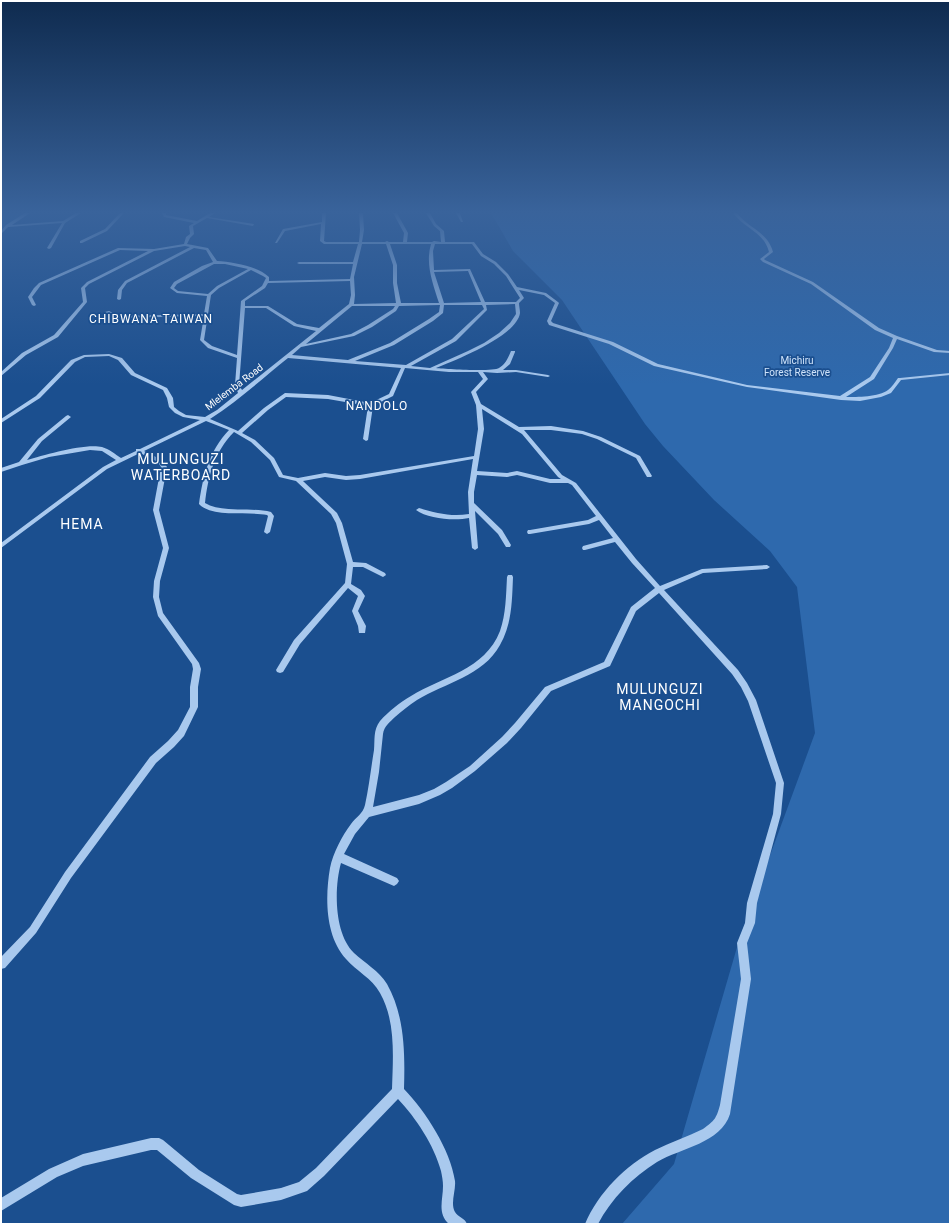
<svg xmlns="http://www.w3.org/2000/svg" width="951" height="1225" font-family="Roboto,sans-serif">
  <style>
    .green { fill: #2e69ad }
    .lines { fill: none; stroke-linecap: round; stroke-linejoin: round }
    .minor { fill: #a9c9ee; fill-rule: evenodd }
    .labels { text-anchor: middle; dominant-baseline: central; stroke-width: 3.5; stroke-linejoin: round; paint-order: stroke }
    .far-park-label { font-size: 10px; fill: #cfe3fa; stroke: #1b4f8f }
    .far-street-label { font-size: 10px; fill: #fff; stroke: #1b4f8f }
    .far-quarter-label { font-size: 12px; letter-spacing: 1px; fill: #fff; stroke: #1b4f8f }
    .quarter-label { font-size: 14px; letter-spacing: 1px; fill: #fff; stroke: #1b4f8f }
  </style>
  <rect width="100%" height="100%" fill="#1b4f8f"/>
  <g class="green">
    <path d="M1 213H26L1 231Z"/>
    <path d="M491 213H950V1224H622L674 1164 740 937 815 733 797 587 770 551 714 500 663 446 645 424 562 300 513 251Z"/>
  </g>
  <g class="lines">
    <g class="minor">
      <path d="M25 213H30L12 225 63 221 76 213H81L65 223 51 248 49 249 47 248 62 223 8 227 1 234V231L6 225Z"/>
      <path d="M120 213H124L107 231 82 243H80V241L105 229Z"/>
      <path d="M162 213H166V215L197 221 210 213H215L209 217 254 224 253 226 207 218 193 226 194 234 190 238 187 244 208 248 217 261C233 262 257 266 269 277V281L350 279 353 264H299L297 263 299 262H353L358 244H324L320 241 321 224 285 231 277 243H275L283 229 322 222V213H326L324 241 326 242H359L360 230 359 213H363L364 230 362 242H385L387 241 389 242H403L404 233 393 213H397L408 233 407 242H432L434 241 441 242 440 231 434 226 426 213H430L436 224 444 231 445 242H474L483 254 496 262 508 274 517 287 546 293 558 302 559 303 551 321 553 323 613 342 658 364 747 385 840 396 870 377 889 348 893 338 875 330 811 284 763 262 760 259 769 252C764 232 745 229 733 213H737C749 229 767 231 773 252L764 259 765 260 813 282 879 328 897 336 937 350 950 351V353L934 352 897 339 893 348 874 379 846 397C857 397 879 397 888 390 892 387 895 382 898 378H900L950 373V375L901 380 891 393 881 397 860 401 841 400 747 387 654 366 609 344 549 325 547 321 555 303 544 295 519 290 524 298 519 303C519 306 520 310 520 313 517 336 456 360 436 368 446 369 493 372 499 368 506 364 508 358 511 351H515V352L510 364 503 370H516L548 375 550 376 548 377 516 372 497 373 483 372 488 379 476 392 481 404 519 427 551 426 583 431 601 437 640 456 652 476 651 477H647L636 458 597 439 582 434 551 430H524L562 475 576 483 636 559 660 586 702 569 767 565 770 567 767 569 703 573 664 590 738 670 747 683 756 700 784 783 781 814 757 903 755 923 747 943 751 979 730 1114C721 1143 681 1148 657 1162 633 1177 611 1199 598 1224H585C598 1193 626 1165 655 1150 671 1142 687 1137 703 1129 715 1120 716 1119 720 1105L741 979 737 943 745 923 747 903 773 814 776 783 748 701 741 687 732 674 659 593 636 611 610 666 551 691 521 728 507 743 475 771 452 788 440 795 419 804 369 817 355 834 344 854 397 878 399 881 397 884 394 886 341 863C334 888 334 934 354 953 365 963 379 971 387 984 405 1016 405 1054 404 1089 426 1112 450 1149 455 1181 456 1191 450 1203 455 1212 458 1217 465 1218 467 1224H449C437 1213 443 1200 443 1186 443 1181 442 1176 441 1171 434 1145 416 1118 398 1099L324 1176 307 1191 281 1200 241 1207 234 1205 191 1178 157 1150H151L83 1166 57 1177 1 1211V1198L49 1169 83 1154 151 1138H159L163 1140 199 1170 237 1194 241 1195 281 1188 299 1182 316 1168 392 1089C393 1057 396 1021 380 993 372 978 356 971 346 959 325 936 325 897 330 868 333 853 342 836 351 824 356 817 363 814 365 805 369 787 371 768 374 750 375 740 373 730 380 721 388 712 400 702 411 696 442 677 485 670 500 631 506 614 506 595 507 577L508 575H512L513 577C512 601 512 624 500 645 483 676 445 683 417 700 409 705 402 711 395 717 390 722 384 726 383 734L379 772 373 807 419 795 434 789 446 782 470 766 502 737 515 723 545 687 604 662 631 607 655 588 632 563 615 542 585 550H583L582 548 583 546 613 538 599 520 589 524 530 534H528L527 532 528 530H530L588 520 596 516 572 485 568 483H550L517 475 507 477 477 475 474 492V503L502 530 511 545 510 547H506L498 534 475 511 478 548 475 550 472 548 469 518C455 521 428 519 416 510L419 508C436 513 451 517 469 514L468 492 473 459 360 479 346 480 325 477 303 481 337 513 342 523 353 562 366 563 385 573 386 575 383 577 363 567H353L351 584 361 590 365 596 358 611 366 626 365 633H359L358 626 352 611 358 596 348 588 300 644 283 672 280 673 277 672 276 670 294 640 345 583 347 564 336 523 331 514 296 481 279 477 270 460 251 442 234 432C214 452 208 477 205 503 221 513 252 507 271 512L274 516 270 532 267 534 264 532 268 516 267 515C248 511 212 518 199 504 203 476 209 451 229 430L206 421 144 451 162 460 167 467 159 510 169 548 160 581 159 597 163 613 199 663 201 669 198 687V707L184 736 174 747 156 763 71 878 36 933 5 968 1 969V957L30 927 65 872 150 757 168 741 178 730 190 707V687L193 669 192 664 158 616 153 597 154 581 163 548 153 510 161 467 158 462 140 453 107 469 1 548V543L103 467 116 460 102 451 90 450 49 457 22 465 1 472V468L19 462 38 439 66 416 68 415 71 417 42 441 27 460C44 455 85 443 102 447 109 449 115 454 121 458L136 451V449H140L200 420 183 417 175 413 169 407 167 398 163 390 131 375 118 360 109 356 85 357 75 362 40 398 1 423V419L36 396 71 360 84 355 109 354 122 358 135 373 167 388 173 398 174 407 179 411 186 415 205 417 217 410 238 393 235 385 237 358 208 348 200 340 204 316 118 318 105 312 109 311 119 316 204 314 207 296 177 293 170 288 174 282 202 266 213 262 206 250 194 248 127 283 122 290 121 299 119 300 117 299 118 290 125 281 190 247 185 246 154 251 89 284 85 288 87 302 58 337 26 355 1 376V372L22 353 54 335 83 302 81 288 87 282 148 251 120 250 41 285 32 297 36 305 34 306 32 305 28 297 34 288 39 283 118 248 154 249 184 244 186 237 190 234 189 226 194 223 164 217ZM362 244H386L393 265V283L396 303 354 304 355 295 354 277ZM390 244H431C425 264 433 284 439 303H401L397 283V265ZM435 244H472L481 256 494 264 506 276 520 298 516 302H485L470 269 434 270 433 251ZM214 264H225L248 269 217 286 208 294 178 291 174 288 177 284ZM251 270 263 276 266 278 262 286 241 301 237 355 212 346 204 340 211 295 219 288ZM468 271 481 302 444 303 434 272ZM350 281 351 295 349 304 319 328 297 324 268 306H245V301L265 288 268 283ZM515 304 516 314 510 323 499 333 484 343 468 351 430 368 411 366 456 341 487 310 486 305ZM440 305 439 312 429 319 390 343 348 360 292 355 301 347 354 336 372 327 396 311 399 306ZM444 305H482L484 309 452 339 406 365 355 361 394 345 433 321 443 313ZM352 306H395L393 309 368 325 351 334 306 344ZM245 308H266L294 326 316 331 242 390 239 385ZM288 358 401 368 389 394 370 403 328 395 285 393 264 408 238 431 210 419C238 401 263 378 288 358ZM405 368 449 372H478L483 379 471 392 476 405 478 429 474 456 360 475 346 476 325 473 298 478 283 475 274 458 255 440 242 433 268 410 286 397 328 399 368 406 363 439 366 441 368 440 373 406 393 396ZM482 409 522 434 558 477 561 479H550L517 471 507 473 477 471 484 429Z"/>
      <path d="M456 213H460L463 222H461Z"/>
    </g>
  </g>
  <linearGradient id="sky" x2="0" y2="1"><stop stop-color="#0f2b4f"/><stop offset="0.55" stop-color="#39639b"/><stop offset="1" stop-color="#39639b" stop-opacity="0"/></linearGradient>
  <rect width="951" height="385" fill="url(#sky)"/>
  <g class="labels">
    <g class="far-park-label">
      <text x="797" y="360">Michiru<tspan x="797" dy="12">Forest Reserve</tspan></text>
    </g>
    <g class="far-street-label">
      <text transform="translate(234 387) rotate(-37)">Mlelemba Road</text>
    </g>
    <g class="far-quarter-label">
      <text x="151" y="319">CHIBWANA TAIWAN</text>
      <text x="377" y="406">NANDOLO</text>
    </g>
    <g class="quarter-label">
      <text x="181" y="459">MULUNGUZI<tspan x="181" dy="16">WATERBOARD</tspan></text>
      <text x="82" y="524">HEMA</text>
      <text x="660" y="689">MULUNGUZI<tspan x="660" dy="16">MANGOCHI</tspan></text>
    </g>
  </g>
  <rect width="951" height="1225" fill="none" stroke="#ffffff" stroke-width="4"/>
</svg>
